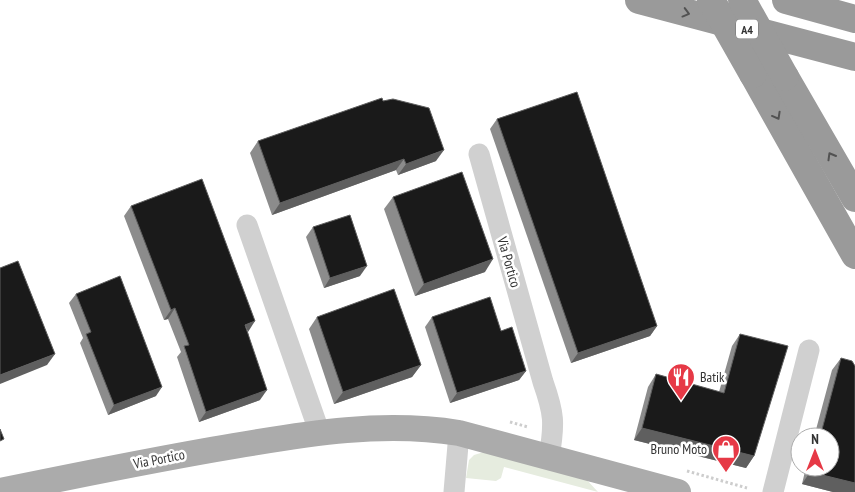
<svg xmlns="http://www.w3.org/2000/svg" width="855" height="492" font-family="'PT Sans Narrow',sans-serif">
  <style>
    .green { fill: #e6ecdf }
    .lines { fill: none; stroke-linecap: round; stroke-linejoin: round }
    .path { stroke: #cdcdcd; stroke-width: 3; stroke-dasharray: 2.5 2.5; stroke-linecap: butt }
    .minor { stroke: #d0d0d0; stroke-width: 21 }
    .major { stroke: #ababab; stroke-width: 26 }
    .highway { stroke: #9a9a9a; stroke-width: 28 }
    .highway-bridge { stroke: #9a9a9a; stroke-width: 28 }
    .wall { fill: #8c8c8c }
    .shaded-wall { fill: #5f5f5f }
    .building { fill: #1a1a1a; stroke: #5f5f5f }
    .oneway { stroke: #525252 }
    .labels { text-anchor: middle; dominant-baseline: central; stroke-width: 5; stroke-linejoin: round; paint-order: stroke }
    .shield { fill: #fff; stroke: #707070; stroke-width: 1 }
    .shield-label { font-size: 12px; font-weight: bold; fill: #333 }
    .street-label { font-size: 14px; fill: #333; stroke: #fff }
    .poi-label { font-size: 14px; fill: #333; stroke: #fff; text-anchor: start }
  </style>
  <rect width="100%" height="100%" fill="#fff"/>
  <path class="green" d="M484 452 586 479 598 492 504 467 501 478 496 481 466 478 469 460 474 455Z"/>
  <g class="lines">
    <g class="path">
      <path d="M510 422 528 427"/>
      <path d="M687 471 747 488"/>
    </g>
    <g class="minor">
      <path d="M479 154 543 382C554 413 555 423 549 457"/>
      <path d="M247 225 319 431"/>
      <path d="M454 492 459 433"/>
      <path d="M773 492 809 350"/>
    </g>
    <path class="major" d="M0 491C78 475 156 459 234 446 310 433 383 421 459 433L678 492"/>
    <g class="highway">
      <path d="M639 0 855 57"/>
      <path d="M786 0 855 19"/>
      <path d="M753 74 855 255"/>
      <path d="M785 77 855 198"/>
    </g>
    <g class="highway-bridge">
      <path d="M711 0 753 74"/>
      <path d="M742 0 785 77"/>
    </g>
  </g>
  <g class="wall">
    <path d="M383 101 436 161 398 175 396 170 272 215 250 153 258 141Z"/>
    <path d="M497 119 657 326 650 336 571 363 490 129Z"/>
    <path d="M393 197 485 272 415 296 384 209Z"/>
    <path d="M131 206 248 332 260 400 199 422 177 357 181 352 168 319 164 320 124 216Z"/>
    <path d="M313 227 360 276 324 288 306 237Z"/>
    <path d="M76 294 156 396 108 415 80 343 83 338 69 303Z"/>
    <path d="M317 317 421 365 412 377 334 404 309 329Z"/>
    <path d="M432 317 501 331 526 371 519 380 450 403 425 327Z"/>
    <path d="M740 334 754 456 746 468 634 440 648 387 656 374 719 392 732 346Z"/>
    <path d="M841 358 855 492H833L802 484 806 467H830V437H814L832 370Z"/>
  </g>
  <g class="shaded-wall">
    <path d="M444 150 436 161 398 175 406 164Z"/>
    <path d="M404 159 396 170 272 215 280 203Z"/>
    <path d="M493 259 485 272 415 296 424 284Z"/>
    <path d="M367 266 360 276 324 288 330 278Z"/>
    <path d="M175 308 168 319 164 320 171 310Z"/>
    <path d="M255 321 248 332 245 325Z"/>
    <path d="M657 326 650 336 571 363 578 353Z"/>
    <path d="M55 354 47 365 0 384V375Z"/>
    <path d="M421 365 412 377 334 404 343 392Z"/>
    <path d="M526 371 519 380 450 403 457 393Z"/>
    <path d="M162 387 156 396 108 415 114 405Z"/>
    <path d="M267 390 260 400 199 422 206 412Z"/>
    <path d="M642 428 754 456 746 468 634 440Z"/>
    <path d="M810 472 855 483V492H833L802 484Z"/>
  </g>
  <g class="building">
    <path d="M577 92 657 326 578 353 497 119Z"/>
    <path d="M382 98 383 101 393 99 429 108 444 150 406 164 404 159 280 203 258 141Z"/>
    <path d="M462 172 493 259 424 284 393 197Z"/>
    <path d="M202 179 255 321 245 325 267 390 206 412 184 346 189 345 175 308 171 310 131 206Z"/>
    <path d="M350 215 367 266 330 278 313 227Z"/>
    <path d="M18 261 55 354 0 375V268Z"/>
    <path d="M120 276 162 387 114 405 86 334 91 332 76 294Z"/>
    <path d="M394 289 421 365 343 392 317 317Z"/>
    <path d="M490 297 501 331 512 327 526 371 457 393 432 317Z"/>
    <path d="M740 334 788 346 754 456 642 428 656 374 724 393Z"/>
    <path d="M841 358 852 361 855 366V483L810 472 812 467H830V437H820Z"/>
    <path d="M0 429 4 439 0 441Z"/>
  </g>
  <defs><path id="oneway-chevron" d="M-2-3.5L2.5 0L-2 3.5" fill="none" stroke-width="1.6" stroke-linecap="round" stroke-linejoin="round" transform="scale(1.25)"/></defs>
  <g class="oneway">
    <use href="#oneway-chevron" transform="translate(686 13) rotate(15)"/>
    <use href="#oneway-chevron" transform="translate(777 116) rotate(61)"/>
    <use href="#oneway-chevron" transform="translate(831 156) rotate(-120)"/>
  </g>
  <defs>
    <g id="restaurant-pin" transform="scale(1.4375)"><path d="M0 17L-7.5 6A9.5 9.5 0 1 1 7.5 6Z" fill="#e63946" stroke="#fff"/><path d="M-5-6h1v4h1v-4h1v4h1v-4h1v5L-1.5 .5V6h-2V.5L-5-1ZM5-6V6H3V1.5H1.5Q1.5-4 5-6Z" fill="#fff"/></g>
    <g id="shop-pin" transform="scale(1.4375)"><path d="M0 17L-7.5 6A9.5 9.5 0 1 1 7.5 6Z" fill="#e63946" stroke="#fff"/><path d="M-5-2.5h2.3a2.7 3.5 0 0 1 5.4 0H5L5.5 6h-11ZM-1.5-2.5h3a1.5 2.3 0 0 0-3 0Z" fill="#fff"/></g>
  </defs>
  <g fill-rule="evenodd">
    <use href="#restaurant-pin" x="681" y="377"/>
    <use href="#shop-pin" x="726" y="449"/>
  </g>
  <g class="labels">
    <rect class="shield" x="736" y="19.5" width="22" height="19" rx="4"/>
    <g class="shield-label">
      <text x="747" y="29">A4</text>
    </g>
    <g class="street-label">
      <text transform="translate(509 262) rotate(74)">Via Portico</text>
      <text transform="translate(159 459) rotate(-11)">Via Portico</text>
    </g>
    <g class="poi-label">
      <text x="700" y="377">Batik</text>
      <text x="707" y="449" text-anchor="end">Bruno Moto</text>
    </g>
  </g>
  <g transform="translate(815 452)"><circle r="24" fill="#ffffff" stroke="#adadad"/>
  <path d="M0-4L9 19L0 12L-9 19Z" fill="#e63946"/>
  <text y="-8" font-size="14" font-weight="bold" text-anchor="middle" fill="#333333">N</text>
  </g>
</svg>
